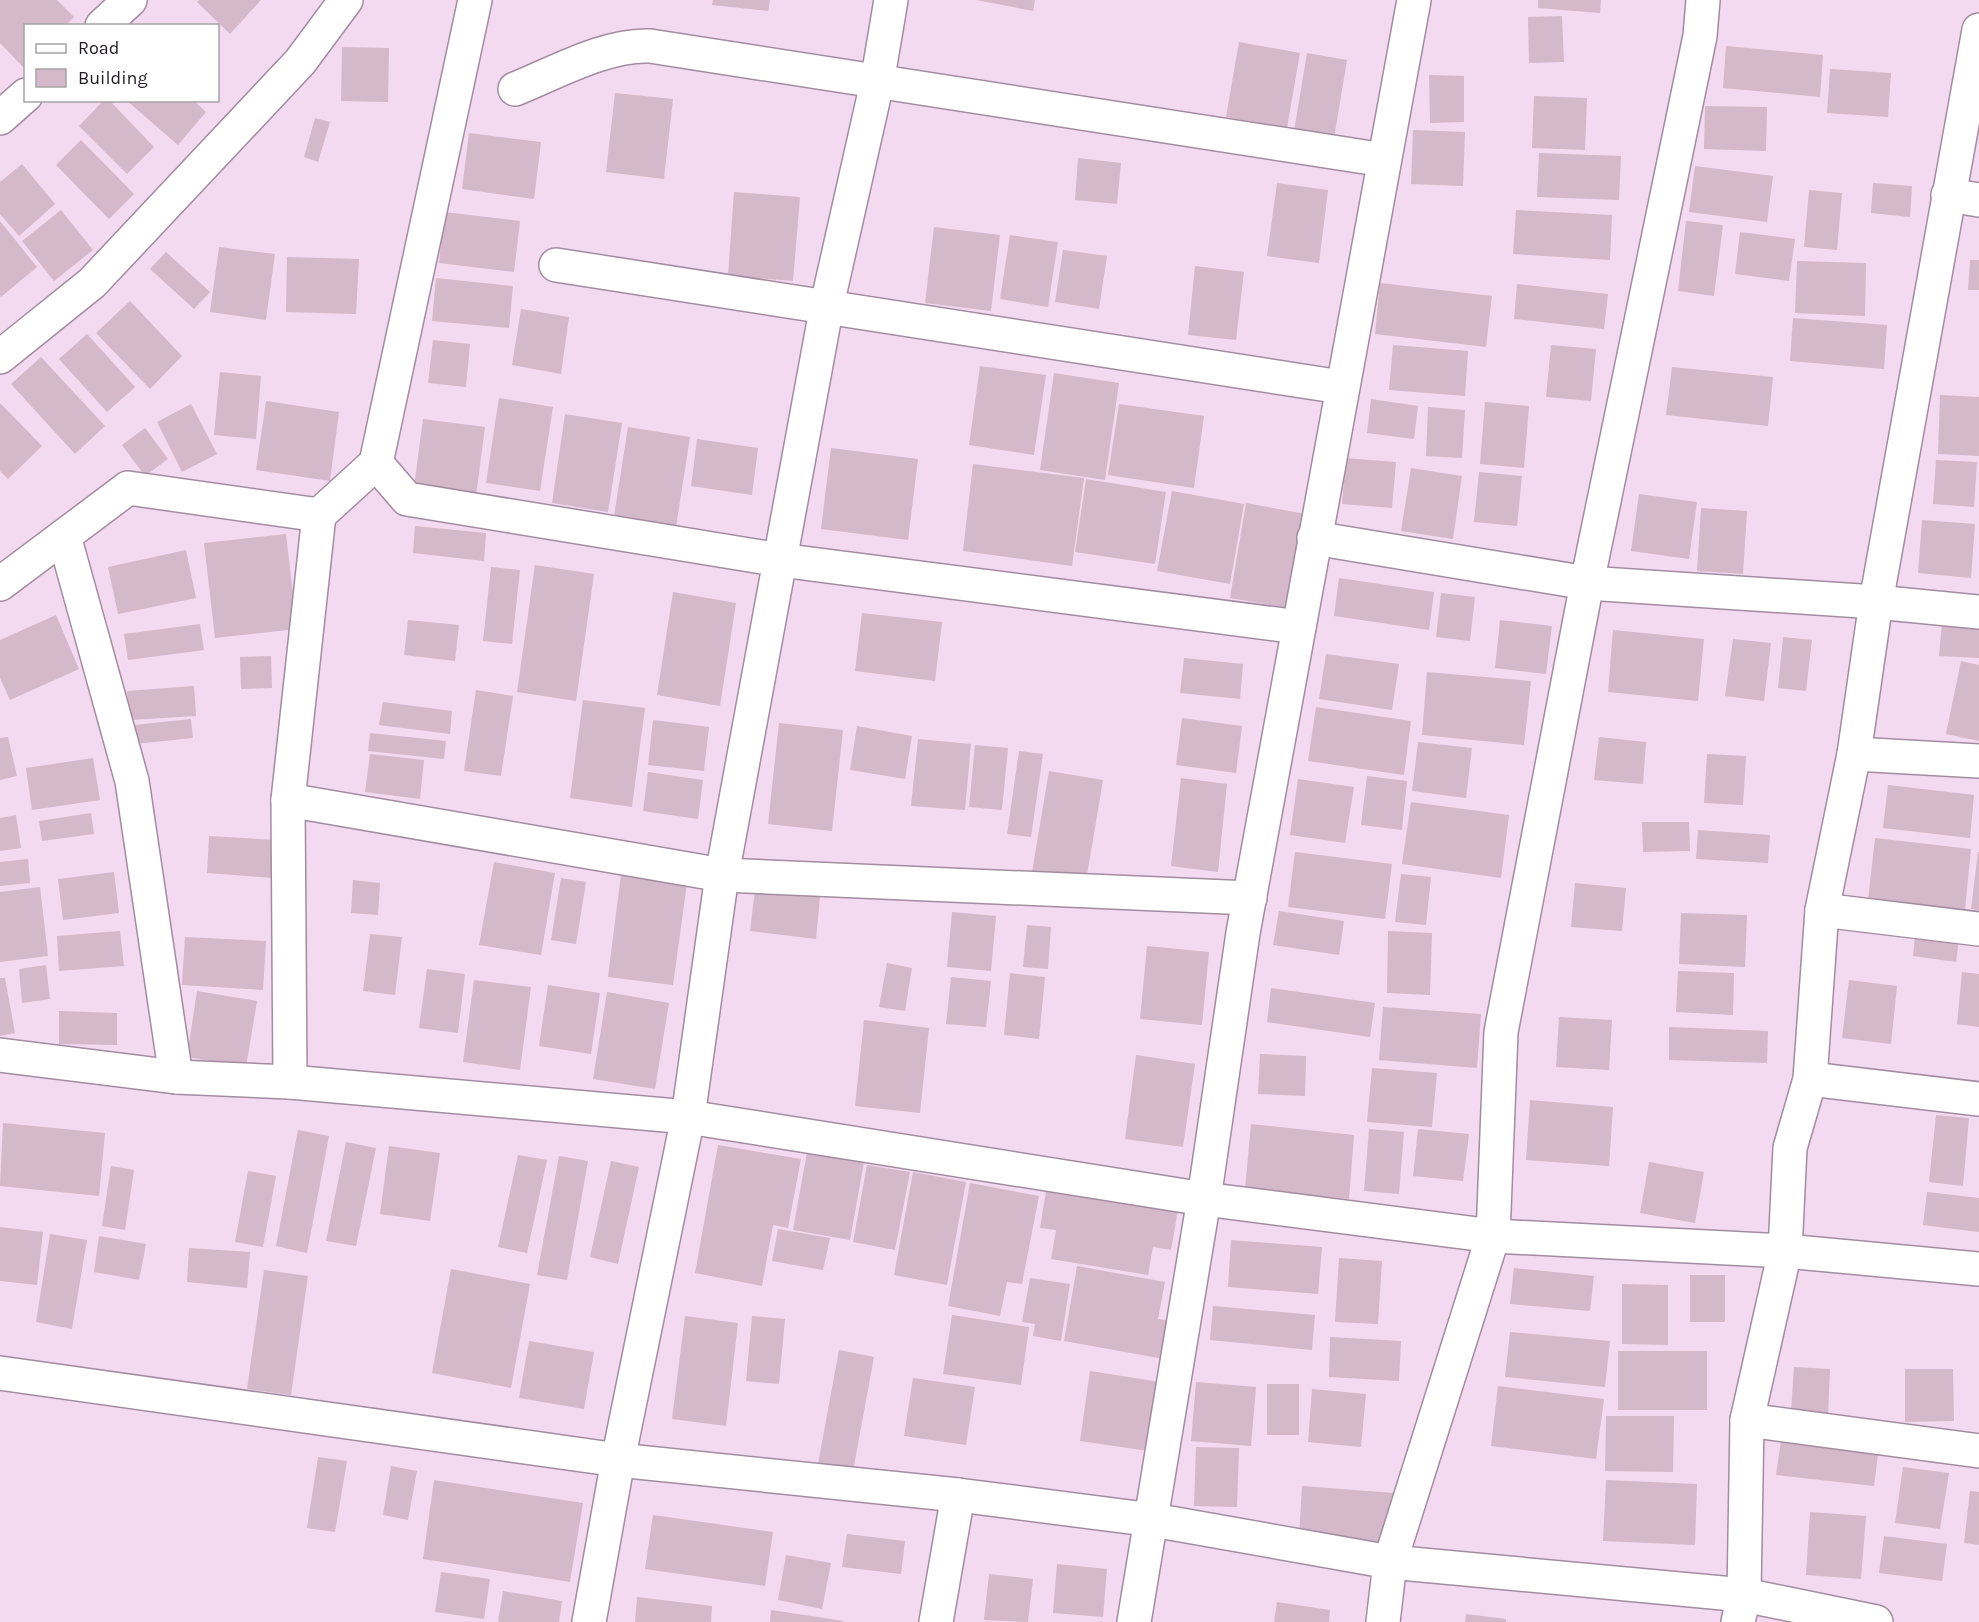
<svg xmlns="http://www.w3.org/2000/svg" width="1979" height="1622" font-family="Karla,sans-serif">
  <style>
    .building { fill: #d5b8c9 }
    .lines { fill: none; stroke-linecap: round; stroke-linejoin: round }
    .street-casing { stroke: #a38ca1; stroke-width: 36 }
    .street { stroke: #fff; stroke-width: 33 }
  </style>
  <rect width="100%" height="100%" fill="#f3daf1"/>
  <g class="building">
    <path d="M0 0H57L74 17 65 26H26V64L23 67 0 43Z"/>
    <path d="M199 0H261L230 34 197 2Z"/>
    <path d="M713 0H770L768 11 712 5Z"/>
    <path d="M976 0H1035L1033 11Z"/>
    <path d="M1538 0H1601L1600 13 1538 8Z"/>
    <path d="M1562 16 1564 62 1529 63 1528 17Z"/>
    <path d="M1239 42 1300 53 1287 128 1226 117Z"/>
    <path d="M1726 46 1823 55 1820 97 1723 88Z"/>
    <path d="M342 47 389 48 388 102 341 101Z"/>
    <path d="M1307 53 1347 60 1333 144 1293 137Z"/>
    <path d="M1830 69 1891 73 1888 117 1827 113Z"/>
    <path d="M1429 75 1464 76V122L1430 123Z"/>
    <path d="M615 93 673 99 664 179 606 172Z"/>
    <path d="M1534 96 1587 98 1585 150 1532 148Z"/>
    <path d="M104 100H109L154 147 127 174 79 126Z"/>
    <path d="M126 100H193L206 112 178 145Z"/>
    <path d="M1705 106 1767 107 1766 151 1704 149Z"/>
    <path d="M315 118 330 122 318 162 304 157Z"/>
    <path d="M1413 130 1465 132 1463 186 1411 184Z"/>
    <path d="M469 133 541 142 534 199 462 189Z"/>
    <path d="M81 140 134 194 109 219 56 165Z"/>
    <path d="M1539 153 1621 156 1619 200 1537 197Z"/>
    <path d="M1078 158 1121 163 1117 204 1075 200Z"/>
    <path d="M22 164 55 204 19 236 0 214V182Z"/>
    <path d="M1695 166 1773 176 1767 222 1689 212Z"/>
    <path d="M1277 183 1328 190 1319 263 1267 256Z"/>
    <path d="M1873 183 1912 186 1910 217 1871 213Z"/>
    <path d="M1809 190 1842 193 1837 250 1804 247Z"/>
    <path d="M734 192 800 197 793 281 728 276Z"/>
    <path d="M61 210 93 250 54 281 22 241Z"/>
    <path d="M1516 210 1612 215 1610 260 1513 254Z"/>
    <path d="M444 212 520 221 514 272 439 263Z"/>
    <path d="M0 221 37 267 1 297 0 295Z"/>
    <path d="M1686 221 1723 225 1714 296 1678 291Z"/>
    <path d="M934 227 1000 235 991 311 925 303Z"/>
    <path d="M1740 232 1795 239 1789 281 1735 274Z"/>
    <path d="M1010 235 1058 242 1048 307 1000 299Z"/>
    <path d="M219 247 275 254 266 320 210 312Z"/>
    <path d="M1063 250 1107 256 1099 309 1055 302Z"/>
    <path d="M166 252 210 292 194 309 150 269Z"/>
    <path d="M287 257 359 259 356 314 286 312Z"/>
    <path d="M1970 260H1979V290H1968Z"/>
    <path d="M1797 261 1866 263 1865 316 1795 313Z"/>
    <path d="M1195 266 1244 272 1236 340 1188 335Z"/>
    <path d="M436 278 513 286 509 328 432 321Z"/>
    <path d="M1380 283 1492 296 1486 347 1375 334Z"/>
    <path d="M1517 284 1608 294 1604 329 1514 319Z"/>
    <path d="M130 301 182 356 150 389 96 333Z"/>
    <path d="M521 309 569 317 561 374 512 365Z"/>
    <path d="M1793 318 1887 325 1884 369 1790 361Z"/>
    <path d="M87 334 135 387 107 412 59 359Z"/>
    <path d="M433 340 470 344 466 387 428 383Z"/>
    <path d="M1393 345 1468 351 1465 396 1389 390Z"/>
    <path d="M1551 345 1596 349 1591 401 1546 397Z"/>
    <path d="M41 357 105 426 75 454 11 384Z"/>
    <path d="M980 366 1046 375 1034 455 969 445Z"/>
    <path d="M1672 367 1773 377 1768 426 1666 415Z"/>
    <path d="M220 372 261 376 256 439 214 435Z"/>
    <path d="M1054 373 1119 383 1105 480 1040 470Z"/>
    <path d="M1940 395 1979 397V456L1938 454Z"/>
    <path d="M499 398 553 407 540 491 486 483Z"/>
    <path d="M1371 399 1418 406 1414 439 1367 433Z"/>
    <path d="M266 401 339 412 330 481 256 470Z"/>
    <path d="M1485 402 1529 406 1524 468 1480 464Z"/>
    <path d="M0 403 42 446 8 479 0 471Z"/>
    <path d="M191 404 217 454 182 472 157 422Z"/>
    <path d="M1119 404 1204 416 1194 488 1108 475Z"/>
    <path d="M1428 407 1465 410 1462 458 1426 456Z"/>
    <path d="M565 414 622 423 608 512 552 503Z"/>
    <path d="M423 419 485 427 476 496 414 487Z"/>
    <path d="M628 427 690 437 676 527 614 516Z"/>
    <path d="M145 428 168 459 145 476 122 445Z"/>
    <path d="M697 439 758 448 752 495 691 486Z"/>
    <path d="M831 448 918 459 908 540 821 529Z"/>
    <path d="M1346 458 1396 462 1392 508 1342 504Z"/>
    <path d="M1936 460 1977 462 1974 507 1933 504Z"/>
    <path d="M973 464 1084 478 1072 566 963 551Z"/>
    <path d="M1411 468 1462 476 1453 539 1401 531Z"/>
    <path d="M1479 472 1522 476 1517 526 1474 522Z"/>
    <path d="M1086 479 1166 492 1155 564 1075 552Z"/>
    <path d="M1172 491 1244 504 1230 584 1157 571Z"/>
    <path d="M1639 494 1697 502 1689 559 1631 551Z"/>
    <path d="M1246 503 1305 514 1288 608 1230 598Z"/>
    <path d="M1701 508 1747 511 1743 574 1697 571Z"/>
    <path d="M1922 520 1975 524 1971 578 1918 573Z"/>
    <path d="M415 526 486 533 484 561 413 553Z"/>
    <path d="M286 534 297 629 215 638 204 543Z"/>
    <path d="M186 550 196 598 118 614 108 567Z"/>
    <path d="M535 565 594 574 576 701 517 692Z"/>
    <path d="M491 567 520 570 512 644 483 641Z"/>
    <path d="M1339 578 1434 592 1429 630 1334 616Z"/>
    <path d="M673 592 736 603 720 706 657 695Z"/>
    <path d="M1441 593 1475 597 1470 641 1436 637Z"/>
    <path d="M862 613 942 622 935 681 855 671Z"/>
    <path d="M56 615 79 669 10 700 0 678V640Z"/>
    <path d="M408 620 459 625 455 661 404 655Z"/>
    <path d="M1500 620 1552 626 1546 674 1495 668Z"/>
    <path d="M1942 622 1979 624V658L1939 656Z"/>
    <path d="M200 624 204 650 128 660 124 634Z"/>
    <path d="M1613 630 1704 639 1698 701 1608 692Z"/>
    <path d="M1783 637 1812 640 1806 691 1778 688Z"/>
    <path d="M1733 639 1771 643 1764 701 1725 696Z"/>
    <path d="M1326 654 1399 664 1392 710 1319 699Z"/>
    <path d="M271 656 272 688 241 689 240 657Z"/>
    <path d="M1184 658 1243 664 1240 699 1180 693Z"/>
    <path d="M1961 661 1979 665V741L1946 734Z"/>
    <path d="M1427 672 1531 681 1524 745 1422 735Z"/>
    <path d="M194 686 196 716 130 720 127 691Z"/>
    <path d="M476 690 513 696 501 776 464 771Z"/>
    <path d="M583 700 645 708 632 807 570 798Z"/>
    <path d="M383 702 452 711 450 734 379 725Z"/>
    <path d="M1316 707 1411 721 1404 775 1308 761Z"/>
    <path d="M1182 718 1242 726 1236 773 1176 765Z"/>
    <path d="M191 719 193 738 135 744 134 725Z"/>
    <path d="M653 720 709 727 704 771 648 765Z"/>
    <path d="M779 723 843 730 832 831 768 824Z"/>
    <path d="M857 726 912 736 905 779 850 770Z"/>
    <path d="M370 733 446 741 444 759 368 751Z"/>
    <path d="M8 737 17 776 0 780V738Z"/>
    <path d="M1599 737 1646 742 1643 784 1594 780Z"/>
    <path d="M918 739 971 744 965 810 911 806Z"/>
    <path d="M1418 742 1472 748 1466 798 1412 791Z"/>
    <path d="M975 745 1008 748 1002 810 969 807Z"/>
    <path d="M1019 751 1043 754 1031 837 1007 834Z"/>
    <path d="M370 754 424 760 420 799 365 792Z"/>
    <path d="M1707 754 1746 756 1743 805 1704 803Z"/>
    <path d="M93 758 100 800 32 810 26 768Z"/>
    <path d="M1049 771 1103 780 1085 887 1031 878Z"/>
    <path d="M648 772 703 780 698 819 643 811Z"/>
    <path d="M1367 776 1407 781 1402 830 1361 825Z"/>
    <path d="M1181 778 1227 784 1218 872 1171 866Z"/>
    <path d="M1298 779 1354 787 1345 843 1290 835Z"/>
    <path d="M1888 785 1974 795 1970 838 1883 828Z"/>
    <path d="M1411 802 1509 815 1501 878 1402 864Z"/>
    <path d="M91 813 94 834 42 841 39 821Z"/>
    <path d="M16 815 21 848 0 851V818Z"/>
    <path d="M1642 822H1689L1690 851 1643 852Z"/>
    <path d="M1698 830 1770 835 1768 863 1696 859Z"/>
    <path d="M209 836 275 840 273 878 207 873Z"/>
    <path d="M1875 838 1971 849 1965 910 1868 900Z"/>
    <path d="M1295 852 1392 864 1385 919 1288 907Z"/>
    <path d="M1978 852H1979V910L1971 909Z"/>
    <path d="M28 859 30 883 0 886V862Z"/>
    <path d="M494 862 555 873 541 955 479 945Z"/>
    <path d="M622 867 688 876 673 985 608 977Z"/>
    <path d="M114 872 119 913 63 920 58 879Z"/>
    <path d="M1401 874 1431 877 1426 925 1395 922Z"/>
    <path d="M561 878 586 882 576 944 551 940Z"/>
    <path d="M353 880 380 883 378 915 351 913Z"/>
    <path d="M1575 883 1626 888 1622 931 1571 927Z"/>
    <path d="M40 887 48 956 0 962V892Z"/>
    <path d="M755 890 820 897 816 939 750 931Z"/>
    <path d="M1279 911 1344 921 1339 955 1273 945Z"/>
    <path d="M952 912 996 916 991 971 947 967Z"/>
    <path d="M1681 913 1747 915 1745 967 1679 964Z"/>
    <path d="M1027 925 1051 927 1048 969 1023 967Z"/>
    <path d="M1916 927 1960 933 1956 962 1913 956Z"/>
    <path d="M120 931 124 966 59 971 57 936Z"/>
    <path d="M1388 931 1432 933 1430 995 1387 993Z"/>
    <path d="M370 934 402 937 395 995 363 991Z"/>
    <path d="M185 937 266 941 263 990 182 985Z"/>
    <path d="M1147 946 1209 952 1202 1025 1140 1019Z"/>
    <path d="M887 963 912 968 905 1011 879 1007Z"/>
    <path d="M46 965 50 999 22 1003 19 969Z"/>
    <path d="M427 969 465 974 458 1033 419 1028Z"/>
    <path d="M1678 971 1734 973 1733 1015 1676 1012Z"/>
    <path d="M1962 972 1979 974V1027L1957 1024Z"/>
    <path d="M1010 973 1045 977 1039 1039 1004 1035Z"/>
    <path d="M951 977 991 981 986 1027 946 1024Z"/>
    <path d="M0 978H5L15 1033 0 1036Z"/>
    <path d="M474 980 531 987 520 1070 463 1062Z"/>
    <path d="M1849 980 1897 986 1891 1044 1842 1038Z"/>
    <path d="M548 985 600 993 591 1054 539 1046Z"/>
    <path d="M1271 988 1375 1003 1370 1037 1267 1022Z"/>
    <path d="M197 991 257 1001 246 1067 187 1057Z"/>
    <path d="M607 992 669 1003 655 1089 593 1079Z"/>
    <path d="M1383 1007 1481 1014 1477 1068 1379 1060Z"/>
    <path d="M59 1011 117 1013V1045L59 1044Z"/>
    <path d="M1559 1017 1612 1020 1609 1070 1556 1067Z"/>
    <path d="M864 1020 929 1028 920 1113 855 1106Z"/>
    <path d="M1669 1027 1768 1031 1767 1063 1669 1060Z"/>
    <path d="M1260 1054 1306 1056 1305 1096 1258 1094Z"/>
    <path d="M1136 1055 1195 1064 1183 1147 1125 1139Z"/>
    <path d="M1372 1068 1437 1073 1432 1127 1367 1122Z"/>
    <path d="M1530 1100 1613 1107 1609 1166 1526 1160Z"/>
    <path d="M1936 1115 1969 1118 1963 1186 1929 1182Z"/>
    <path d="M3 1123 105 1133 99 1196 0 1186Z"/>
    <path d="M1251 1124 1354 1135 1349 1199 1245 1189Z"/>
    <path d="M1369 1129 1404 1132 1399 1194 1364 1191Z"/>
    <path d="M1418 1129 1469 1134 1463 1181 1413 1176Z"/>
    <path d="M298 1130 329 1136 307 1253 276 1246Z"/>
    <path d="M346 1142 376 1148 356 1246 326 1241Z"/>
    <path d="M718 1145 801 1159 788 1228 773 1225 762 1286 695 1273Z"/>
    <path d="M389 1146 440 1153 430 1221 380 1214Z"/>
    <path d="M807 1152 864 1162 850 1240 793 1230Z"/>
    <path d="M518 1155 547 1160 527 1253 498 1247Z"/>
    <path d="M559 1156 588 1161 567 1280 537 1275Z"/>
    <path d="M611 1161 639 1167 618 1264 590 1257Z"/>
    <path d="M1649 1162 1704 1172 1695 1223 1640 1213Z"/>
    <path d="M867 1165 910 1172 895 1250 853 1242Z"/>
    <path d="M111 1166 134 1170 125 1230 102 1226Z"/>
    <path d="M248 1171 276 1176 263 1247 235 1242Z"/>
    <path d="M913 1172 966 1182 947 1285 894 1275Z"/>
    <path d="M1048 1179 1178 1210 1171 1250 1153 1247 1148 1275 1051 1259 1056 1230 1040 1228Z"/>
    <path d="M970 1183 1039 1196 1022 1284 1007 1282 1000 1316 948 1306Z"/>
    <path d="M1927 1192 1979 1198V1232L1923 1225Z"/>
    <path d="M0 1227 43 1232 37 1285 0 1281Z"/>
    <path d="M778 1229 830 1238 823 1270 772 1261Z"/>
    <path d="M50 1234 87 1240 72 1329 36 1322Z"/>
    <path d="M99 1236 146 1244 139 1280 94 1272Z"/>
    <path d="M1231 1240 1322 1247 1318 1294 1228 1287Z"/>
    <path d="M189 1248 250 1252 247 1288 187 1282Z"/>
    <path d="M1339 1258 1382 1261 1378 1324 1335 1322Z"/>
    <path d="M1077 1266 1165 1282 1158 1319 1177 1322 1170 1360 1064 1341Z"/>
    <path d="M1514 1268 1594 1276 1590 1311 1510 1304Z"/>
    <path d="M451 1269 530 1284 511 1388 432 1373Z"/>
    <path d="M264 1270 308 1276 291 1395 247 1389Z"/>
    <rect x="1690" y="1275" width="35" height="47"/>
    <path d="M1030 1278 1070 1284 1061 1341 1033 1336 1035 1324 1022 1322Z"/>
    <path d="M1622 1284 1668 1285V1345L1622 1344Z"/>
    <path d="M1213 1306 1315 1315 1312 1350 1210 1340Z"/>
    <path d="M952 1315 1029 1327 1021 1385 943 1374Z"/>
    <path d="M685 1316 738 1323 726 1426 672 1419Z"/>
    <path d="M752 1316 785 1319 779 1384 746 1381Z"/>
    <path d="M1510 1332 1610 1341 1605 1387 1505 1377Z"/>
    <path d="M1330 1337 1401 1341 1399 1381 1329 1377Z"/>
    <path d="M529 1341 594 1352 584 1409 519 1398Z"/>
    <path d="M839 1350 874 1357 853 1471 818 1464Z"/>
    <rect x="1618" y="1351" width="89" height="59"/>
    <path d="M1794 1367 1830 1369 1828 1415 1791 1412Z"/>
    <path d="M1905 1369H1953L1954 1421 1905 1422Z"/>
    <path d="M1090 1371 1173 1384 1162 1453 1080 1441Z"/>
    <path d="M913 1378 975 1387 966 1445 904 1436Z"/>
    <path d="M1196 1382 1256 1387 1251 1446 1191 1441Z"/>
    <rect x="1267" y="1384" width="32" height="51"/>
    <path d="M1498 1386 1604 1399 1596 1459 1491 1446Z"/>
    <path d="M1312 1389 1366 1394 1361 1447 1308 1442Z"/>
    <path d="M1606 1416H1674L1673 1472 1605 1471Z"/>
    <path d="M1782 1433 1879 1446 1874 1486 1776 1475Z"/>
    <path d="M1196 1447 1239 1448 1237 1507 1194 1506Z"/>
    <path d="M318 1457 347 1461 335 1532 307 1528Z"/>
    <path d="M391 1466 417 1471 408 1520 383 1515Z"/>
    <path d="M1903 1467 1949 1473 1940 1529 1895 1523Z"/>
    <path d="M434 1480 583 1503 570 1582 423 1559Z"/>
    <path d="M1606 1480 1697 1484 1695 1545 1603 1541Z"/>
    <path d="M1302 1486 1407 1494 1403 1547 1299 1539Z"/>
    <path d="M1970 1491 1979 1492V1545L1964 1543Z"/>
    <path d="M1810 1512 1866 1516 1861 1579 1806 1575Z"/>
    <path d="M653 1515 773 1532 765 1586 645 1569Z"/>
    <path d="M847 1534 905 1541 901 1574 842 1567Z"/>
    <path d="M1884 1536 1947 1544 1942 1581 1879 1573Z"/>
    <path d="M786 1555 831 1563 822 1609 778 1600Z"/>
    <path d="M1057 1564 1107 1569 1103 1617 1053 1613Z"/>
    <path d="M441 1572 490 1579 484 1619 435 1612Z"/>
    <path d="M989 1574 1033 1579 1028 1622 984 1620Z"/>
    <path d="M503 1591 562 1601 559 1622H498Z"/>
    <path d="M637 1597 712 1606 711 1622H635Z"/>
    <path d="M1277 1602 1330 1610 1329 1622H1274Z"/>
    <path d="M771 1610 844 1621 843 1622H770Z"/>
    <path d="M1466 1614 1506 1619V1622H1465Z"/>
  </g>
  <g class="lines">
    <g class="street-casing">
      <g id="street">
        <path d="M102 26 130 0"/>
        <path d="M515 89C555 73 606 44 650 46L1384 160"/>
        <path d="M0 118 26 95"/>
        <path d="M1948 195 1979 200"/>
        <path d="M556 265 1341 387"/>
        <path d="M0 357 92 283 300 62 346 0"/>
        <path d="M376 463 475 0"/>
        <path d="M319 515 288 800 722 875 1250 898"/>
        <path d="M64 536 132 781 176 1077"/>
        <path d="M1314 538 1587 583 1876 602 1979 612"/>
        <path d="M0 584 128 488 319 515 376 463 407 499 780 560 1299 627"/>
        <path d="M1854 754 1979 761"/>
        <path d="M288 800 290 1082"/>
        <path d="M1822 910 1979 929"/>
        <path d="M0 1055 176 1077 290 1082 688 1117 1204 1199 1493 1236 1785 1251 1979 1269"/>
        <path d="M1810 1079 1979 1099"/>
        <path d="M0 1373 618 1460 958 1495 1153 1520 1390 1562 1744 1595 1876 1622"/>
        <path d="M1747 1420 1979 1451"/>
        <path d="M589 1622 618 1460 688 1117 722 875 827 305 877 83 891 0"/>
        <path d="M936 1622 958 1495"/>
        <path d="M1134 1622 1204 1199 1243 933 1414 0"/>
        <path d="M1383 1622 1390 1562 1493 1236 1501 1032 1587 583 1700 36 1703 0"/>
        <path d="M1738 1622 1744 1595 1747 1420 1785 1251 1790 1148 1810 1079 1822 910 1854 754 1876 602 1979 30"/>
      </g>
    </g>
    <use href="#street" class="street"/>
  </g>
  <rect x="24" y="24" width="195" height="78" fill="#ffffff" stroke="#a6a2a5" stroke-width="1.5"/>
  <rect x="36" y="44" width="30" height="9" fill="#ffffff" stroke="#a6a2a5" stroke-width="1.5"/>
  <text x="78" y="54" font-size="18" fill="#20171f">Road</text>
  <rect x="36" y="69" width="30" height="18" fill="#d5b8c9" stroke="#a6a2a5" stroke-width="1.5"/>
  <text x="78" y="84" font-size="18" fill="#20171f">Building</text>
</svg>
